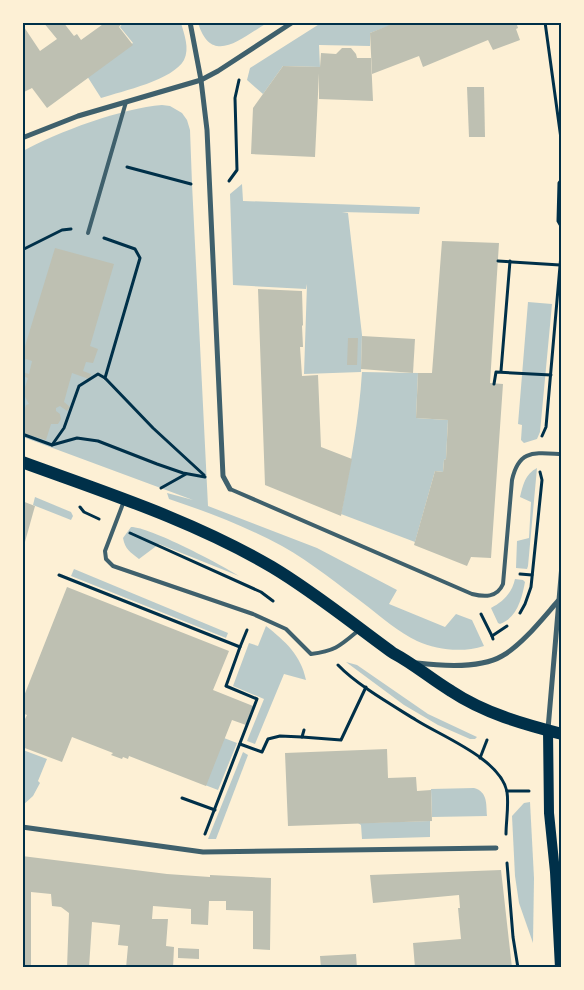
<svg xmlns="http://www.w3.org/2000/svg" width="584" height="990" font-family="'Noto Serif',serif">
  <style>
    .green { fill: #b9caca }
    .building { fill: #bec0b2 }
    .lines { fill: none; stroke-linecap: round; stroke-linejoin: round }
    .path { stroke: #003049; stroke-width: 3 }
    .service { stroke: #3f606c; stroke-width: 4 }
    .minor { stroke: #3f606c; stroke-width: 5 }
    .secondary { stroke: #003049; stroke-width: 10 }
    .primary { stroke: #003049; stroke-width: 12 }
    .neatline { fill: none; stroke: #003049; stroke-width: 2 }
  </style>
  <rect width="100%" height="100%" fill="#fdf0d5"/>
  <g class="green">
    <path d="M123 23H181C184 34 190 48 184 60 173 80 123 91 101 98L87 76 133 43 120 27Z"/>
    <path d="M198 23V22L267 23C241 38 212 67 198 23Z"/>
    <path d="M321 23H397L370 33V46L319 45 320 67 283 66 263 94 247 80 250 68Z"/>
    <path d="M162 105 170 106 182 113 187 120 190 130 192 184 208 506 317 548 397 590 389 604 445 627 456 614 472 620 484 646C462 653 437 650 417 641 399 632 382 618 367 606 339 585 312 563 282 546 247 527 208 512 169 499L167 493 193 500 23 437V151C57 132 123 108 162 105Z"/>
    <path d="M242 184 243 201 420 207 419 214 342 212 348 213 362 335 361 372 304 374 307 284 306 289 233 285 230 194Z"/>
    <path d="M528 302 552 304 540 432 537 439 524 443 521 440 522 425 518 424Z"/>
    <path d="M362 372 418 373 416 418 448 420 446 459 444 460 443 472 435 471 415 542 341 514C350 467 359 420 362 372Z"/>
    <path d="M537 468 528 566 527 569 516 568 517 541 529 538 531 502 520 497C523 485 525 474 537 468Z"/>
    <path d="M35 497 71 512 73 516 71 520 33 505Z"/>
    <path d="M131 527C150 527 220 564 239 576L159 544 139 559C130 552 125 549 123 538Z"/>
    <path d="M74 569 228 633 226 638 71 576Z"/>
    <path d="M515 579 523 580 525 582C522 598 517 618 500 624L498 623 491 608C503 602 512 593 515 579Z"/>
    <path d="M266 626C285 641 301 655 306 680L284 674 255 744 247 741 264 699 233 686 249 643 258 646Z"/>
    <path d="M346 662 357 665 428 714 477 737 475 739H470L438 725 404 705Z"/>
    <path d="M224 738 237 743 218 790 205 785Z"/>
    <path d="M23 750 47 759 38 781 40 783 33 796 23 805Z"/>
    <path d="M243 752 248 755 216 839H208Z"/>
    <path d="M474 788C488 792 486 804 487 816L432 817 431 789Z"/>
    <path d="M530 802 534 878 533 943 519 903 515 876 512 816 524 803Z"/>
    <path d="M430 821V837L362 839 361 825 358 823Z"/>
  </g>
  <g class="building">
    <path d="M43 22H63L74 36 77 34 81 40 106 22H123L119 27 133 45 47 108 32 88 22 93V24L40 51 57 39Z"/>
    <path d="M397 22H516L518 28 516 29 520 40 493 50 488 40 423 67 419 56 372 74 370 33Z"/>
    <path d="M342 48H351L356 54 357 58H371L373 101 319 99V73L315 157 251 154 253 108 283 66 320 67 321 53 336 54Z"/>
    <path d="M467 87H484L485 137H469Z"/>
    <path d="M442 241 499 243 490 383 503 384 491 558 471 557 467 566 414 545 435 471 443 472 444 460 446 459 448 420 416 418 418 373H432Z"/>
    <path d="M55 248 114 264 90 346 98 349 93 363 86 362 83 371 91 374 89 379 72 373 64 402 70 407 67 411 60 406 56 408V411L60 414 61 419 58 424H51L46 440 22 433V417L26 405 29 404 24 395 22 396V390H24L28 378 22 376V372L29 374 32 361 26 359 22 362V356Z"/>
    <path d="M258 289 302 291 303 325 302 326 303 347H300L302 376 318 375 321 447 352 459 341 516 265 485Z"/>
    <path d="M362 336 415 339 413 373 361 369Z"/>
    <path d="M348 338H358L357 365H347Z"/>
    <path d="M22 501 35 506 23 549H22Z"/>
    <path d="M67 587 229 651 213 690 253 706 246 725 232 720 206 786 129 756 128 759 123 757 122 759 111 755 113 753 72 737 62 762 22 747V725L27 715 22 713V701Z"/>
    <path d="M387 749 388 778 416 777 417 791 431 790 432 821 288 826 285 753Z"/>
    <path d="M22 856 167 874 210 877V875L271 878 270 950 253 949V911L226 910V901H209L208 925 191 924V909L153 906 152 919H168L166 946 174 947 173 968H126L128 946 118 945 120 925 92 922 89 968H67L69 913 61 907 52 906 51 894 31 892V968H22Z"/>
    <path d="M501 870 512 968H474V965L447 968H415L413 943 461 939 458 908H460L459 895 373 903 370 875Z"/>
    <path d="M178 948 199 949V959L178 958Z"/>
    <path d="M356 954 357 968H321L320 956Z"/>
  </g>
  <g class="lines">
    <g class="path">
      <path d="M545 22 562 146"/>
      <path d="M127 167 191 184"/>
      <path d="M562 179 559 183 558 221 562 228"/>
      <path d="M229 181 237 170 235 98 239 80"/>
      <path d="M104 238 135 249 140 258 105 378 153 428 204 475"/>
      <path d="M22 250 62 230 71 229"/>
      <path d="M498 261 560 265"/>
      <path d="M501 371 510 261"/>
      <path d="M494 384 496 372 551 375"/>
      <path d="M22 434 52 445 77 438 98 441 157 464 183 473 205 477"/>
      <path d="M542 436 546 427 562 243"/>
      <path d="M52 445 64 428 79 386 98 374 105 378"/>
      <path d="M161 488 186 474"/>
      <path d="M80 507 84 512 99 519"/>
      <path d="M130 533 261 592 273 601"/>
      <path d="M520 574 532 575"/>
      <path d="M59 575 240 647 226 686 257 699 205 834"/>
      <path d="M520 613 525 604 531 587 542 480 540 472"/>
      <path d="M481 614 492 636"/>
      <path d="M493 639 492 636 507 626"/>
      <path d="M240 647 247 630"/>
      <path d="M338 665C357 685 392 705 416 720 441 736 501 759 507 792 509 805 506 821 506 834"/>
      <path d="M302 737 341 740 366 687"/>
      <path d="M240 744 262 752 268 739 280 736 302 737 304 730"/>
      <path d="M480 758 487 740"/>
      <path d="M507 791H529"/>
      <path d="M182 798 215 810"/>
      <path d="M507 863 513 937 518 968"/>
    </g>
    <g class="service">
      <path d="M88 233 126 102"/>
      <path d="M230 489 472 594C484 597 497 598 503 584L512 480C519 449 534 453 562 454"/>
      <path d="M124 501 105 551 106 559 113 566 253 614 286 629 311 654C336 651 341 645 359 630"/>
    </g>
    <g class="minor">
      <path d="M190 22 201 80 207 130 223 476 230 489"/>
      <path d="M22 138 78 116 201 80 218 71 293 22"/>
      <path d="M417 663C442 666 480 669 502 656 522 645 543 618 558 601"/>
      <path d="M548 729 562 565"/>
      <path d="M22 827 203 852 496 848"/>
    </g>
    <path class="secondary" d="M548 730 549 813 555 872 560 968"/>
    <path class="primary" d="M22 462C107 493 194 521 272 567 314 592 353 624 393 653 414 664 431 679 451 691 484 713 523 724 562 734"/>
  </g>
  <rect width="584" height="990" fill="none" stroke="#fdf0d5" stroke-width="48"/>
  <rect x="24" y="24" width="536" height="942" class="neatline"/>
</svg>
